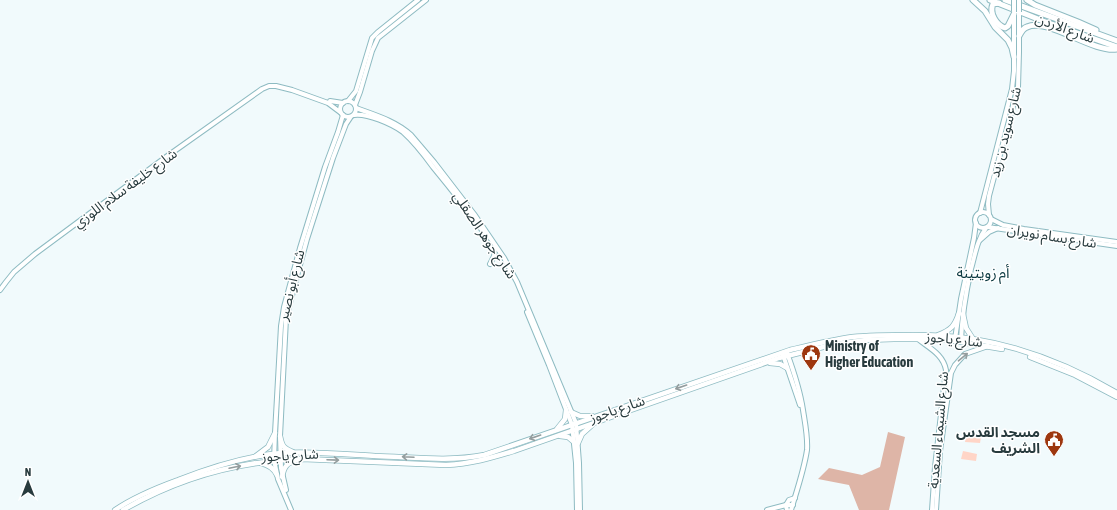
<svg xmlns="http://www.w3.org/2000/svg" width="1117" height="510" font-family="'Asap Condensed','Noto Sans Arabic',sans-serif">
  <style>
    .green { fill: #ffd5c7 }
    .forest { fill: #deb5a7 }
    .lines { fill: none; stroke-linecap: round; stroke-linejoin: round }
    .secondary-casing { stroke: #8ebbc2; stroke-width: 6 }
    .primary-casing { stroke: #8ebbc2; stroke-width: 6 }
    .highway-casing { stroke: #8ebbc2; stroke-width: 7 }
    .secondary { stroke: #fff; stroke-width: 4 }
    .primary { stroke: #fff; stroke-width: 4.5 }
    .highway { stroke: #fff; stroke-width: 5 }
    .secondary-bridge-casing { stroke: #8ebbc2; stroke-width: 6; stroke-linecap: butt }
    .secondary-bridge { stroke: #fff; stroke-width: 4 }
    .oneway { stroke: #949d9e }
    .labels { text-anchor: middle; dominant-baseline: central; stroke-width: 3; stroke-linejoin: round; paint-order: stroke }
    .street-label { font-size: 14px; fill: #283b3e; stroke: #fff }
    .poi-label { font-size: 14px; font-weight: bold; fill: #283b3e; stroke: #fff; text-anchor: start }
    .neighbourhood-label { font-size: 15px; fill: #0e3b42; stroke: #fff }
  </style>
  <rect width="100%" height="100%" fill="#f1fafc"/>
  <g class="green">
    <path d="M966 435 981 437 980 443 965 442Z"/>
    <path d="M963 451 977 454 976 461 961 459Z"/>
  </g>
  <path class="forest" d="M888 432 905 437 889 510H859L849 485 818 479 829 468 862 475 880 467Z"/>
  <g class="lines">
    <g class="secondary-casing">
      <g id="secondary">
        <circle cx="348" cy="109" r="8"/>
        <path d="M330 101 343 103"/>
        <path d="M348 101 356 91 372 38 378 32 418 0"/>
        <path d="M355 105 360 92 372 51 378 38 426 0"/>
        <path d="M356 108C375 115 396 121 411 135L434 162 474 214 504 258 517 282 576 423 579 463 580 510"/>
        <path d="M354 115C367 113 392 124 403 132 412 140 425 156 433 167 452 190 470 213 487 237"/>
        <circle cx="983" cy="220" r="8"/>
        <path d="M980 213 1012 89 1014 71V14"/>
        <path d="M989 215 988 204 989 196 1018 87 1019 52V12"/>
        <path d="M991 219 1003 225 1024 229 1117 242"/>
        <path d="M988 227 1117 246"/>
        <path d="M980 240 989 232 998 228"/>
        <path d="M490 264 494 256 495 249"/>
        <path d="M0 290 6 282 14 272 35 254 166 157 262 89 269 86H276L292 90 328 103 340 112"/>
        <path d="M527 312 549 365 572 425 576 463 577 510"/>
        <path d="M918 339C929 348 943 354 946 370L935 467 932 510"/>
        <path d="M955 339 961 299 974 238 976 223"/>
        <path d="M961 340C962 315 966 292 971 269 975 255 977 240 986 228"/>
        <path d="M787 353C794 372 800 390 803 410 805 423 808 437 807 450 804 470 797 490 791 510"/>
        <path d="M783 355 800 405"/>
        <path d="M286 490 281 468 280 436 286 319 297 276 307 239 333 158 346 124 350 118"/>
        <path d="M786 505 789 500 795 498"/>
        <path d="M786 506 787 510"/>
        <path d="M291 510 278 479 274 460 275 433 281 326 284 307 300 248 325 167 338 132 343 115"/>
        <path d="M767 510 786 505H793"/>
        <path d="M936 510 940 451 951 373 955 365 965 354 988 346"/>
      </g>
    </g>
    <g class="primary-casing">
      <g id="primary">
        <path d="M963 314 966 328 973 339"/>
        <path d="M938 335C951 330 955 326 959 313"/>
        <path d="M1030 357 1075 375 1117 397"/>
        <path d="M770 363 780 364 787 368"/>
        <path d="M571 412 580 416H592"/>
        <path d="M557 429 565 419 566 410"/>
        <path d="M280 436C282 446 283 448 293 452"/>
        <path d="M560 436 568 437 574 442"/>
        <path d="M578 443 582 434 592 425"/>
        <path d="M256 456 268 447 275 433"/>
        <path d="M261 463C269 465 274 468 277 475"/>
        <path d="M282 477C284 466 287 463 297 460"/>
        <path d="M115 510C134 497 156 488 178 480 211 467 245 456 281 453 312 451 344 454 375 456 412 457 448 462 484 455L790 350C811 345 831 340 852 337 872 335 892 335 913 335 933 335 953 336 973 339 1023 347 1073 367 1117 393"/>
        <path d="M123 510C178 478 239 461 302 459L446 465C470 464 491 458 514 451L779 358 831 345 866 340 894 339H943L1002 349"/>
      </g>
    </g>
    <g class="highway-casing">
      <g id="highway">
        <path d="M973 0 985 11 995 27 1008 40 1012 48 1014 57"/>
        <path d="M990 0 1043 21 1117 47"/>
        <path d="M1005 0 1117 41"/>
        <path d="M1027 0 1035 5 1078 22 1096 30"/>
        <path d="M999 3 993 4C989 13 996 25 1005 28L1008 26 1014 14"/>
        <path d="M1019 36C1021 32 1023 28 1027 27 1048 17 1092 53 1117 49"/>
      </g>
    </g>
    <use href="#secondary" class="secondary"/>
    <use href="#primary" class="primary"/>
    <use href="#highway" class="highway"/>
    <g class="secondary-bridge-casing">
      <g id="secondary-bridge">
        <path d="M1019 0V12"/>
        <path d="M1014 11V0"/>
      </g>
    </g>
    <use href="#secondary-bridge" class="secondary-bridge"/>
  </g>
  <defs><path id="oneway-shaft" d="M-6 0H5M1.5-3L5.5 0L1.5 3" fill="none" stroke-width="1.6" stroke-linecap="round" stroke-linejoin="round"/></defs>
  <g class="oneway">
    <use href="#oneway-shaft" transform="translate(963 357) rotate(-40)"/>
    <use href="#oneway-shaft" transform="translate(681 387) rotate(161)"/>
    <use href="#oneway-shaft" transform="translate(535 437) rotate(161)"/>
    <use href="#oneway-shaft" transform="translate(408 457) rotate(-177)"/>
    <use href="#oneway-shaft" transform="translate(333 460) rotate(2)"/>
    <use href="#oneway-shaft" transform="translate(235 467) rotate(-12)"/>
  </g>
  <defs>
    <g id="civic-pin" transform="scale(1)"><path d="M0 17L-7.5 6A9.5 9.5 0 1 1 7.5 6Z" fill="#9d370f" stroke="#fff"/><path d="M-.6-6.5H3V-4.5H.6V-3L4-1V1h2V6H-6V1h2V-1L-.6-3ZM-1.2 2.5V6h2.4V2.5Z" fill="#fff"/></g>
  </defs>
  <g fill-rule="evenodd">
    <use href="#civic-pin" x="811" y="354"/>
    <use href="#civic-pin" x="1054" y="440"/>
  </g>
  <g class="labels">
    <g class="street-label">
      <text transform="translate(1065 28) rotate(20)">شارع الأردن</text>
      <text transform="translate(1005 132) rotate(-76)">شارع سويد بن زيد</text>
      <text transform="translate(125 188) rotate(-36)">شارع خليفة سلام اللوزي</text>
      <text transform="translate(485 235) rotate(56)">شارع جوهر الصقلي</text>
      <text transform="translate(1052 236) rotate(9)">شارع بسام نويران</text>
      <text transform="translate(291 285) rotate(-76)">شارع أبو نصير</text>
      <text transform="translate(954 339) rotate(6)">شارع ياجوز</text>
      <text transform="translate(617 409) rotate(-19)">شارع ياجوز</text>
      <text transform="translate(938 430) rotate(-85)">شارع الشيماء السعدية</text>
      <text transform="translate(290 455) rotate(-3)">شارع ياجوز</text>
    </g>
    <g class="poi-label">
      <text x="825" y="346">Ministry of<tspan x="825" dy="16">Higher Education</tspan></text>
      <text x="1040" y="432" text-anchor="end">مسجد القدس<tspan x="1040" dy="16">الشريف</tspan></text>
    </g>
    <g class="neighbourhood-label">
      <text x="983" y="272">أم زويتينة</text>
    </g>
  </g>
  <g transform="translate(28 482)" stroke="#ffffff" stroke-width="3" paint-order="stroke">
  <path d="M0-3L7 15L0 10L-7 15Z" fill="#283b3e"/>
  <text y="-6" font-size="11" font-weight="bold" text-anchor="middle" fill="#283b3e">N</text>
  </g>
</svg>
